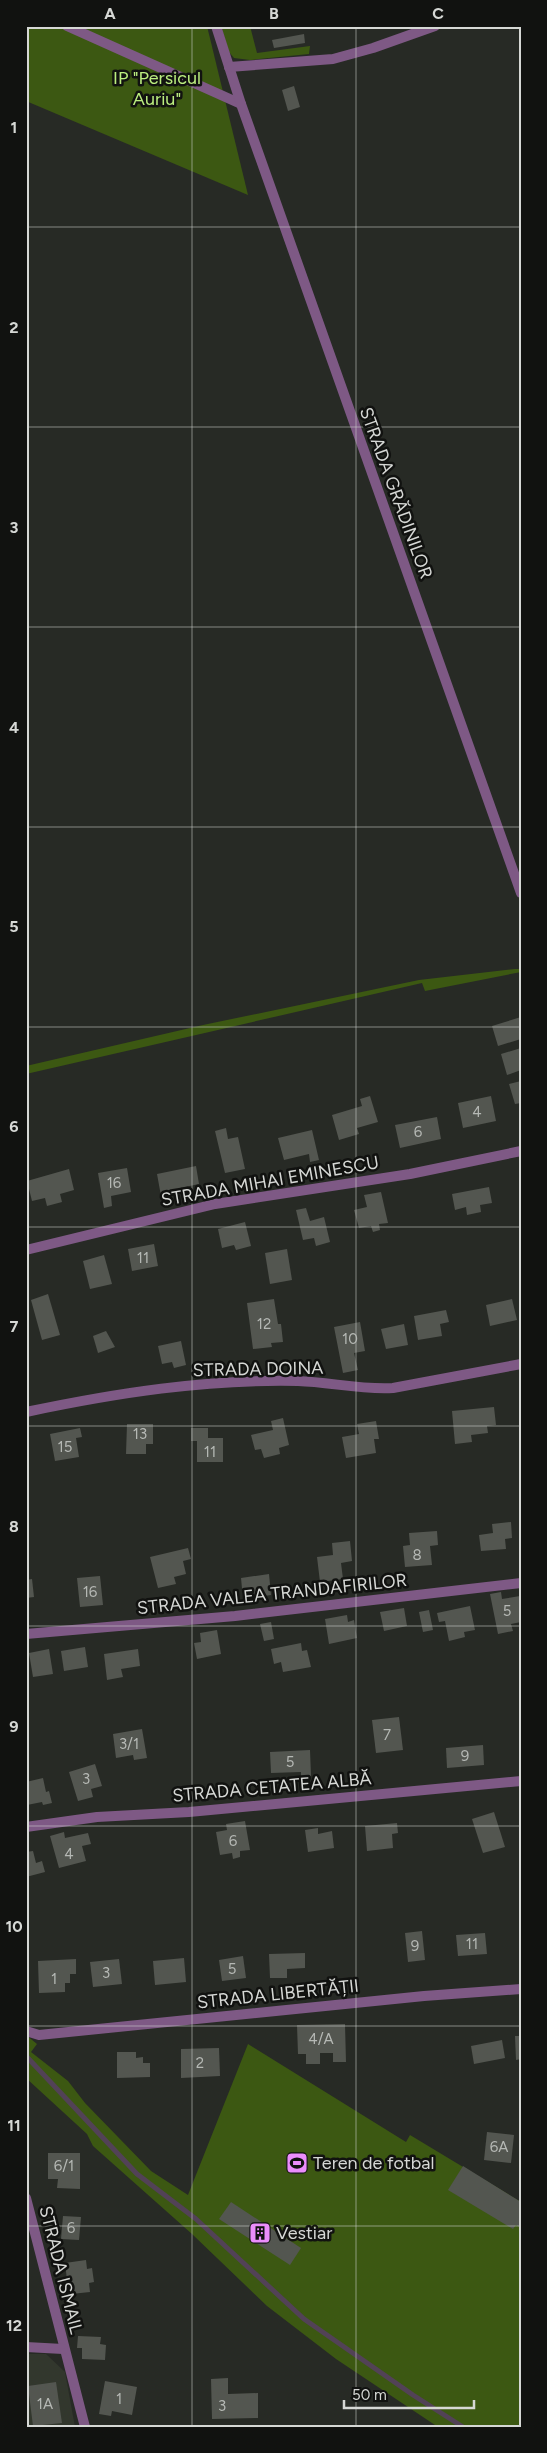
<svg xmlns="http://www.w3.org/2000/svg" width="547" height="2453" font-family="Figtree,sans-serif">
  <style>
    .built { fill: #32372d }
    .green { fill: #3c5812 }
    .lines { fill: none; stroke-linecap: round; stroke-linejoin: round }
    .stream { stroke: #524256; stroke-width: 5 }
    .building { fill: #535650 }
    .street { stroke: #7e5985; stroke-width: 10 }
    .grid { fill: none; stroke: #d6d8d5; stroke-width: 1; stroke-opacity: 0.55 }
    .labels { text-anchor: middle; dominant-baseline: central; stroke-width: 5; stroke-linejoin: round; paint-order: stroke }
    .number-label { font-size: 15px; fill: #b5b8b4 }
    .park-label { font-size: 18px; fill: #bbee7f; stroke: #111210 }
    .street-label { font-size: 18px; fill: #d6d8d5; stroke: #111210 }
    .poi-label { font-size: 18px; fill: #d6d8d5; stroke: #111210; text-anchor: start }
    .neatline { fill: none; stroke: #d6d8d5; stroke-width: 2 }
    .grid-label { font-size: 16px; text-anchor: middle; font-weight: bold; fill: #d6d8d5 }
  </style>
  <rect width="100%" height="100%" fill="#272a25"/>
  <path class="built" d="M26 2354H46L65 2372 75 2427H26Z"/>
  <g class="green">
    <path d="M26 26H207L248 195 26 101Z"/>
    <path d="M221 26H250L257 53 310 46 309 54 250 60 234 58 229 52Z"/>
    <path d="M515 969H521V972L425 991 422 983 26 1074V1066L203 1025 419 980Z"/>
    <path d="M26 2035 37 2044 31 2052 68 2081 85 2103 151 2171 188 2195 248 2044 406 2142 410 2135 521 2202V2427H438L336 2359 267 2306 192 2234 93 2146 87 2134 26 2078Z"/>
  </g>
  <g class="lines">
    <path class="stream" d="M26 2056 137 2174 196 2219 304 2319 413 2395 463 2427"/>
  </g>
  <g class="building">
    <path d="M304 34 305 43 274 48 272 40Z"/>
    <path d="M294 86 300 107 288 111 282 90Z"/>
    <path d="M521 1017V1039L498 1046 492 1026Z"/>
    <path d="M521 1048V1070L507 1075 501 1054Z"/>
    <path d="M521 1081V1103L515 1104 509 1084Z"/>
    <path d="M370 1096 378 1122 357 1128 359 1134 339 1140 332 1115 362 1106 360 1099Z"/>
    <path d="M491 1096 496 1121 463 1128 458 1103Z"/>
    <path d="M437 1117 441 1139 400 1148 395 1125Z"/>
    <path d="M226 1128 228 1139 238 1137 245 1169 225 1173 215 1131Z"/>
    <path d="M312 1130 319 1160 310 1162 309 1154 284 1160 278 1138Z"/>
    <path d="M196 1166 199 1184 185 1187 186 1191 161 1196 157 1174Z"/>
    <path d="M127 1168 131 1192 111 1196 112 1206 104 1208 98 1173Z"/>
    <path d="M69 1169 74 1190 60 1194 62 1202 47 1206 45 1198 32 1201 27 1181Z"/>
    <path d="M489 1187 492 1203 480 1205 481 1212 467 1215 466 1207 455 1210 452 1194Z"/>
    <path d="M381 1192 388 1223 379 1224 380 1230 373 1232 371 1226 359 1228 354 1210 367 1207 364 1195Z"/>
    <path d="M306 1208 310 1221 324 1217 330 1242 316 1246 314 1238 303 1240 296 1210Z"/>
    <path d="M245 1222 251 1246 236 1250 234 1245 222 1248 218 1229Z"/>
    <path d="M154 1244 158 1266 132 1271 128 1249Z"/>
    <path d="M287 1249 292 1280 270 1284 265 1253Z"/>
    <path d="M104 1255 112 1284 90 1289 83 1261Z"/>
    <path d="M48 1294 60 1335 42 1340 31 1300Z"/>
    <path d="M274 1299 278 1324H281L283 1342 271 1343 272 1347 253 1349 247 1303Z"/>
    <path d="M512 1299 517 1320 490 1326 486 1305Z"/>
    <path d="M446 1310 449 1322 440 1324 442 1336 418 1340 414 1316Z"/>
    <path d="M360 1322 365 1351 354 1353 358 1370 343 1373 334 1327Z"/>
    <path d="M404 1324 408 1345 386 1349 381 1329Z"/>
    <path d="M106 1331 115 1347 98 1353 93 1336Z"/>
    <path d="M181 1341 186 1365 174 1368 172 1362 162 1364 158 1346Z"/>
    <path d="M494 1407 496 1425 487 1426 488 1433 471 1435 472 1442 455 1444 452 1411Z"/>
    <path d="M283 1418 289 1445 279 1448 280 1454 264 1458 261 1449 255 1450 251 1435 273 1430 271 1421Z"/>
    <path d="M376 1421 379 1439H374L376 1453 346 1458 342 1437 359 1434 357 1424Z"/>
    <path d="M127 1424H153V1444H146V1454H126Z"/>
    <path d="M80 1428 82 1437 76 1438 79 1457 55 1461 50 1434Z"/>
    <path d="M191 1428H208V1438H223V1462H197V1441H191Z"/>
    <path d="M511 1522 512 1538 505 1539 506 1549 481 1551 479 1535 493 1533 492 1524Z"/>
    <path d="M437 1531 438 1545 430 1546 432 1565 405 1567 403 1546 410 1545 409 1533Z"/>
    <path d="M350 1541 352 1561 341 1563 343 1579 320 1582 317 1557 333 1555 332 1543Z"/>
    <path d="M188 1548 191 1559 183 1561 186 1574 174 1577 176 1584 158 1588 150 1557Z"/>
    <path d="M269 1574 271 1595 243 1599 241 1578Z"/>
    <path d="M100 1576 103 1605 80 1607 77 1578Z"/>
    <path d="M32 1579 34 1597 26 1598V1580Z"/>
    <path d="M501 1592 502 1599 520 1596 521 1622 511 1624 513 1631 498 1634 490 1594Z"/>
    <path d="M470 1606 475 1630 464 1632 465 1637 449 1641 445 1621 439 1622 437 1613Z"/>
    <path d="M404 1608 407 1626 384 1631 380 1612Z"/>
    <path d="M429 1610 433 1630 423 1632 419 1612Z"/>
    <path d="M347 1615 348 1622 354 1620 357 1638 329 1644 325 1619Z"/>
    <path d="M271 1622 274 1639 264 1641 260 1624Z"/>
    <path d="M217 1630 221 1654 197 1659 194 1643 201 1642 200 1633Z"/>
    <path d="M301 1643 302 1651 307 1650 311 1667 283 1672 281 1662 274 1664 271 1649Z"/>
    <path d="M85 1647 88 1667 64 1671 61 1651Z"/>
    <path d="M49 1649 53 1674 33 1677 29 1653Z"/>
    <path d="M138 1649 140 1666 121 1669 123 1677 107 1680 104 1654Z"/>
    <path d="M399 1717 403 1750 376 1753 372 1720Z"/>
    <path d="M142 1729 147 1758 134 1760 133 1755 116 1758 113 1734Z"/>
    <path d="M483 1745 484 1765 447 1768 446 1748Z"/>
    <path d="M310 1750 311 1776H301V1772L271 1773 270 1752Z"/>
    <path d="M95 1764 102 1786 91 1789 93 1797 78 1801 69 1772Z"/>
    <path d="M43 1778 46 1792 49 1791 52 1803 43 1805 42 1802 27 1805 26 1782Z"/>
    <path d="M494 1812 505 1847 483 1853 472 1819Z"/>
    <path d="M245 1821 250 1850 240 1851V1857L233 1859 232 1853 220 1855 216 1832 227 1830 226 1824Z"/>
    <path d="M397 1823 398 1833 392 1834 393 1848 367 1851 365 1826Z"/>
    <path d="M318 1828V1834L332 1831 334 1848 308 1852 305 1830Z"/>
    <path d="M64 1832 65 1838 88 1833 91 1844 82 1846 86 1861 59 1868 50 1836Z"/>
    <path d="M33 1851 36 1863 42 1861 45 1872 26 1877V1852Z"/>
    <path d="M422 1931 425 1960 408 1962 405 1933Z"/>
    <path d="M485 1933 487 1954 458 1956 456 1935Z"/>
    <path d="M305 1953V1968L287 1969V1978H270L269 1954Z"/>
    <path d="M243 1956 246 1978 222 1981 219 1960Z"/>
    <path d="M184 1958 186 1982 155 1985 153 1961Z"/>
    <path d="M76 1959V1974H70V1983H65V1992L39 1993 38 1961Z"/>
    <path d="M119 1959 122 1984 93 1987 90 1962Z"/>
    <path d="M345 2024 346 2062H333V2053H320V2064H306V2054H298L297 2025Z"/>
    <path d="M515 2036H521V2059L516 2060Z"/>
    <path d="M502 2040 505 2058 474 2064 471 2046Z"/>
    <path d="M219 2048 220 2076 181 2078V2049Z"/>
    <path d="M117 2052H136V2058L143 2057V2063H150V2077L117 2078Z"/>
    <path d="M487 2132 514 2135 511 2163 484 2160Z"/>
    <path d="M48 2153H80V2189L57 2188 58 2179H48Z"/>
    <path d="M463 2166 521 2202V2228L516 2225 513 2229 448 2190Z"/>
    <path d="M231 2202 301 2248 290 2265 219 2219Z"/>
    <path d="M63 2216 81 2217 79 2240 61 2239Z"/>
    <path d="M86 2260 87 2269 92 2268 94 2282 89 2283 90 2292 62 2295 60 2281 67 2280 65 2263Z"/>
    <path d="M78 2336 101 2337 100 2344 106 2345 105 2360 82 2359V2348H77Z"/>
    <path d="M228 2378V2394L258 2393V2418L212 2419 211 2379Z"/>
    <path d="M105 2381 137 2387 132 2415 112 2411 111 2416 99 2414Z"/>
    <path d="M56 2382 62 2423 33 2426 28 2386Z"/>
  </g>
  <g class="lines">
    <g class="street">
      <path d="M67 26 241 104"/>
      <path d="M216 26 241 104 521 893"/>
      <path d="M229 67 333 59 373 48 435 26"/>
      <path d="M26 1250 215 1204 410 1174 521 1151"/>
      <path d="M26 1412C116 1393 206 1379 298 1381 330 1382 361 1390 393 1388L521 1364"/>
      <path d="M26 1634 235 1616 521 1583"/>
      <path d="M26 1827 97 1817 189 1812 521 1781"/>
      <path d="M26 2031 39 2035 424 1996 521 1989"/>
      <path d="M26 2198 85 2427"/>
      <path d="M26 2347 63 2349"/>
    </g>
  </g>
  <path class="grid" d="M192 26V2427M356 26V2427M26 227H521M26 427H521M26 627H521M26 827H521M26 1027H521M26 1227H521M26 1426H521M26 1626H521M26 1826H521M26 2026H521M26 2226H521"/>
  <defs>
    <g id="stadium-square" transform="scale(1.125)"><rect x="-9" y="-9" width="18" height="18" rx="4" fill="#eb8dfc" stroke="#111210"/><path d="M0-5a6.5 5 0 1 0 0 10a6.5 5 0 1 0 0-10ZM-3.5-1.8h7v3.6h-7Z" fill="#111"/></g>
    <g id="building-square" transform="scale(1.125)"><rect x="-9" y="-9" width="18" height="18" rx="4" fill="#eb8dfc" stroke="#111210"/><path d="M-4-6H4V6H1V3H-1V6H-4ZM-2.5-4.3h1.7v1.8h-1.7ZM.8-4.3h1.7v1.8H.8ZM-2.5-1h1.7V.8h-1.7ZM.8-1h1.7V.8H.8Z" fill="#111"/></g>
  </defs>
  <g fill-rule="evenodd">
    <use href="#stadium-square" x="297" y="2163"/>
    <use href="#building-square" x="260" y="2233"/>
  </g>
  <g class="labels">
    <g class="number-label">
      <text x="477" y="1112">4</text>
      <text x="418" y="1132">6</text>
      <text x="114" y="1183">16</text>
      <text x="143" y="1258">11</text>
      <text x="264" y="1324">12</text>
      <text x="350" y="1339">10</text>
      <text x="140" y="1434">13</text>
      <text x="65" y="1447">15</text>
      <text x="210" y="1452">11</text>
      <text x="417" y="1555">8</text>
      <text x="90" y="1592">16</text>
      <text x="507" y="1611">5</text>
      <text x="387" y="1735">7</text>
      <text x="129" y="1744">3/1</text>
      <text x="465" y="1756">9</text>
      <text x="290" y="1762">5</text>
      <text x="86" y="1779">3</text>
      <text x="233" y="1841">6</text>
      <text x="69" y="1854">4</text>
      <text x="472" y="1944">11</text>
      <text x="415" y="1946">9</text>
      <text x="232" y="1969">5</text>
      <text x="106" y="1973">3</text>
      <text x="54" y="1979">1</text>
      <text x="321" y="2039">4/A</text>
      <text x="200" y="2063">2</text>
      <text x="499" y="2147">6A</text>
      <text x="64" y="2166">6/1</text>
      <text x="71" y="2228">6</text>
      <text x="119" y="2399">1</text>
      <text x="45" y="2404">1A</text>
      <text x="222" y="2406">3</text>
    </g>
    <g class="park-label">
      <text x="157" y="78">IP "Persicul<tspan x="157" dy="21">Auriu"</tspan></text>
    </g>
    <g class="street-label">
      <text transform="translate(396 493) rotate(70)">STRADA GRĂDINILOR</text>
      <text transform="translate(270 1181) rotate(-10)">STRADA MIHAI EMINESCU</text>
      <text transform="translate(258 1369) rotate(-1)">STRADA DOINA</text>
      <text transform="translate(272 1594) rotate(-6)">STRADA VALEA TRANDAFIRILOR</text>
      <text transform="translate(272 1787) rotate(-5)">STRADA CETATEA ALBĂ</text>
      <text transform="translate(278 1994) rotate(-6)">STRADA LIBERTĂȚII</text>
      <text transform="translate(61 2270) rotate(76)">STRADA ISMAIL</text>
    </g>
    <g class="poi-label">
      <text x="313" y="2163">Teren de fotbal</text>
      <text x="276" y="2233">Vestiar</text>
    </g>
  </g>
  <rect width="547" height="2453" fill="none" stroke="#111210" stroke-width="55"/>
  <path d="M344 2400v8h130v-8" fill="none" stroke="#d6d8d5" stroke-width="2.5"/>
  <text x="352" y="2400" font-size="15" fill="#d6d8d5" stroke="#111210" stroke-width="4" paint-order="stroke">50 m</text>
  <rect x="28" y="28" width="492" height="2398" class="neatline"/>
  <g class="grid-label">
    <text x="110" y="19">A</text>
    <text x="274" y="19">B</text>
    <text x="438" y="19">C</text>
    <text x="14" y="133">1</text>
    <text x="14" y="333">2</text>
    <text x="14" y="533">3</text>
    <text x="14" y="733">4</text>
    <text x="14" y="932">5</text>
    <text x="14" y="1132">6</text>
    <text x="14" y="1332">7</text>
    <text x="14" y="1532">8</text>
    <text x="14" y="1732">9</text>
    <text x="14" y="1932">10</text>
    <text x="14" y="2131">11</text>
    <text x="14" y="2331">12</text>
  </g>
</svg>
